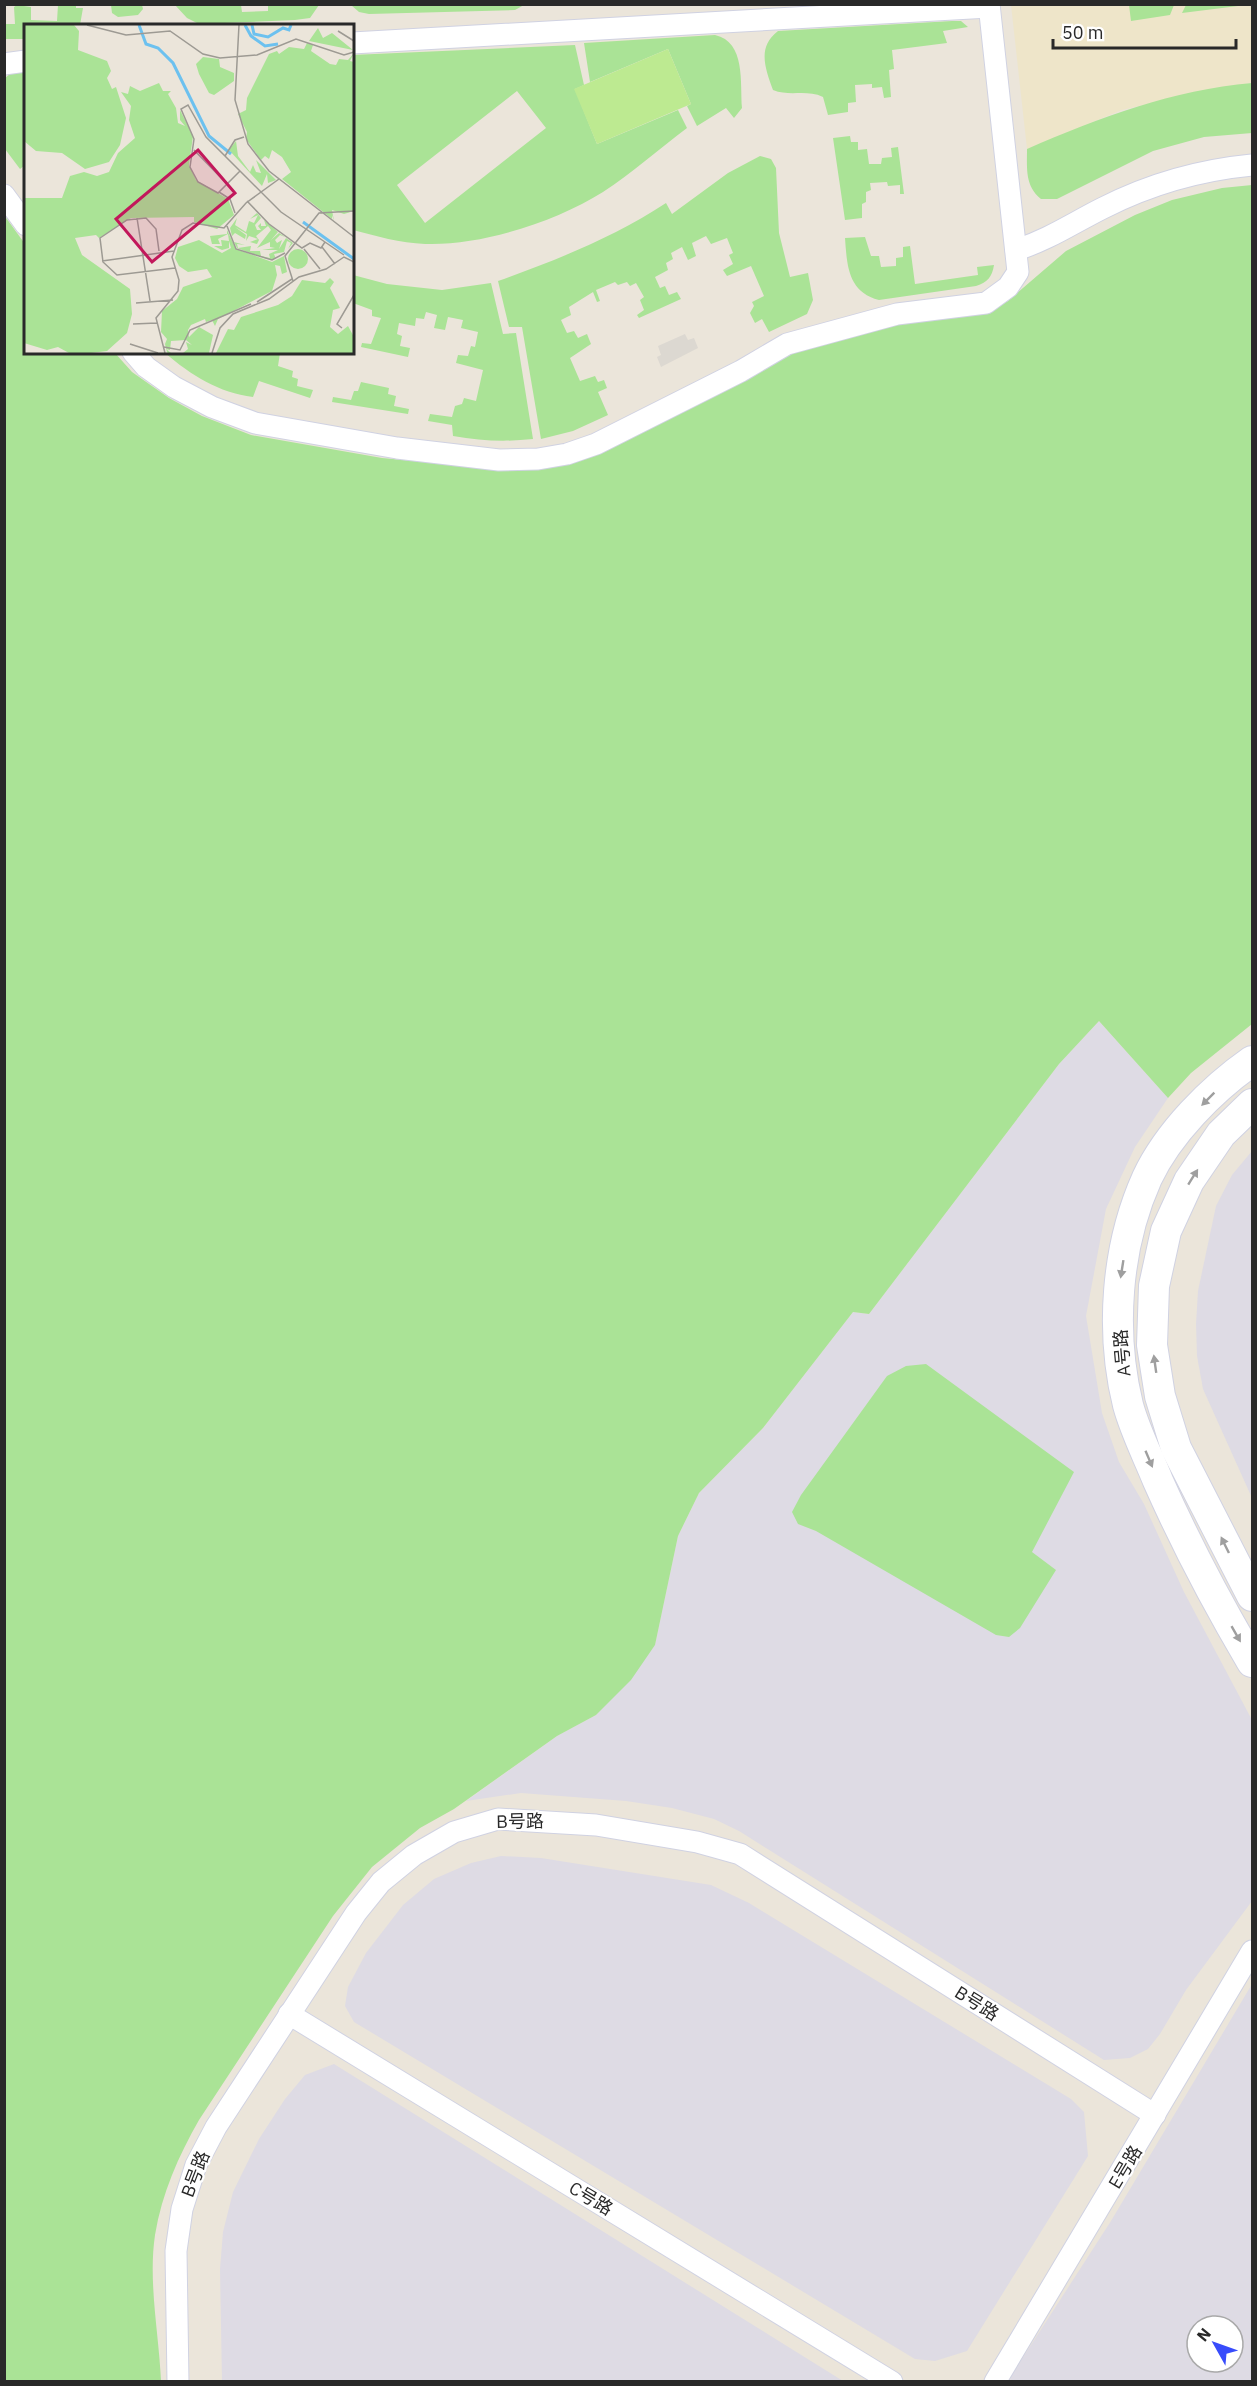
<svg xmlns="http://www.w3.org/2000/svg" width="1257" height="2386" font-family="'IBM Plex Sans','Noto Sans SC',sans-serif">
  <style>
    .industrial { fill: #dedbe4; fill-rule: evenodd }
    .education { fill: #eee5c9 }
    .green { fill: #aae396; fill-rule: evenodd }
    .pitch { fill: #bdea91 }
    .plaza { fill: #dcd8d1 }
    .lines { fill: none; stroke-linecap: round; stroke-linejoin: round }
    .street-casing { stroke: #d0d2e2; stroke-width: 23 }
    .secondary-casing { stroke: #d0d2e2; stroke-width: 32 }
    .street { stroke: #fff; stroke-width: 21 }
    .secondary { stroke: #fff; stroke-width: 30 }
    .oneway { fill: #9f9f9f }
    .labels { text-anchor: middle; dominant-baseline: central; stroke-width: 4.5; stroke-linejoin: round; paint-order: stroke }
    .street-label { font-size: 18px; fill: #292929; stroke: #fff }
    .inset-river { fill: none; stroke: #6cc1ef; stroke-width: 3 }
    .inset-road { fill: none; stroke: #9d9a93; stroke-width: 1.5 }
    .view { fill: #c2185b; fill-opacity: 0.15; stroke: #c2185b; stroke-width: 3 }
    .inset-edge { fill: none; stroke: #292929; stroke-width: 3 }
  </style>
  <rect width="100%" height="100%" fill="#ebe5da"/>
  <g class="industrial">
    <path d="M1099 1021 1168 1098 1135 1147 1106 1209 1086 1316 1102 1413 1119 1462 1144 1504 1184 1592 1252 1720V1901L1186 1990 1160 2034 1148 2049 1130 2058 1104 2060 739 1831 714 1819 672 1808 626 1801 521 1793 466 1801 557 1736 596 1715 655 1645 678 1536 699 1493 763 1428 853 1312 869 1314 1059 1064Z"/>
    <path d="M1252 1151V1498L1203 1389 1197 1356 1196 1324 1198 1291 1216 1206 1232 1175Z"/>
    <path d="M501 1856 541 1858 711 1885 749 1903 1071 2099 1084 2112 1088 2156 967 2351 935 2361 915 2359 354 2022 345 2006 348 1987 366 1953 403 1905 434 1879 471 1863Z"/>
    <path d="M1252 1984V2381L1010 2382 1011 2376 1111 2221ZM1197 2326H1233V2362H1197Z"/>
    <path d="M334 2064 843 2381H222L220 2269 223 2232 233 2192 259 2139 285 2099 305 2075Z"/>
  </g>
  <path class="education" d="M1011 5H1252V83L1210 89 1122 110 1027 149Z"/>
  <g class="green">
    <path d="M17 5 31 7V20L57 21 58 5H76V8H83L80 25 26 26 25 39H5V24H15L14 7Z"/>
    <path d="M111 5H142L143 9 138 15 118 17 112 13Z"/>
    <path d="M175 5H241L242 12 268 11V5H319L310 18 295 20 199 24 187 18Z"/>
    <path d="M351 5V4L524 5 515 10 369 14 359 12Z"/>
    <path d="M1129 5V4L1174 5 1170 15 1131 21Z"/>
    <path d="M1186 5V4L1246 5 1182 13Z"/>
    <path d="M952 21H961L968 27 943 31 947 43 892 50 894 69 889 70 891 97 884 98 882 87 872 88V84L855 85 856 102 848 103V112L828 115 823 97C806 89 790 97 773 90 765 68 757 47 778 31Z"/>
    <path d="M715 35C746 42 740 83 742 108L734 118 726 108 697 126 687 106 691 104 668 49 590 82 584 43Z"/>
    <path d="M575 45 584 85 575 89 597 144 678 110 687 128C659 149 632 173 603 192 555 222 481 246 425 244 400 243 376 236 353 230L352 55ZM517 91 546 128 425 223 397 185Z"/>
    <path d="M25 72V165L20 169 5 149V78L10 74Z"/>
    <path d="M1252 83V133L1204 137 1153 151 1057 199H1041C1025 186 1027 169 1027 149 1100 117 1173 90 1252 83Z"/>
    <path d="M850 136 851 142H858V150L867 149 869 164H881L882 158 892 157 891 148 898 147 904 194H900V185L888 186 887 182 870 183 871 190 866 192V202L862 204V218L845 220 833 138Z"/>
    <path d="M760 156 771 159 776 168 779 233 790 277 808 273 813 300 807 314 769 332 762 319 755 323 750 313 754 306 752 302 764 296 751 266 727 276 723 270 733 264 729 255 733 253 727 238 711 244 706 236 692 243 696 256 688 260 682 247 671 253 673 259 666 263 668 270 655 277 660 288 665 286 669 295 677 292 681 299 639 318 637 315 644 310 640 300 644 297 636 283 630 286 627 282 618 285 615 282 596 290 600 301 597 302 593 292 569 307 571 315 561 320 567 333 574 331 578 338 587 334 591 344 570 358 580 381 595 376 598 382 604 380 607 388 598 392 608 415 573 431 541 439 522 327H509L498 281C557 260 614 237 666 203L672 214 728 173Z"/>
    <path d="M1252 185V1024L1191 1073 1168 1098 1099 1021 1059 1064 869 1314 853 1312 763 1428 699 1493 678 1536 655 1645 631 1680 596 1715 557 1736 454 1809 420 1828 372 1867 333 1916 199 2120C178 2157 162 2193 155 2235 148 2282 159 2334 161 2381H5L4 215 25 244 26 352 115 353 132 372 169 398 202 416 251 435 382 458 507 470 785 355 897 323 988 312 1008 301 1066 251 1135 215 1172 200 1222 188Z"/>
    <path d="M865 237 871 256H879L881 267 896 266V258L903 257V247L910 246 915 284 978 275 977 267 994 265C992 277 988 282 976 286L879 300C848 292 847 266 845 238Z"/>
    <path d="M353 275 387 284 442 290 491 283 503 334 516 333 533 439C506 442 481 441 453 436L452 425 428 421 430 414 452 417 455 406 462 404 464 398 476 401 483 370 456 363 458 355 468 356 471 346 475 347 478 332 461 328 463 320 448 317 445 330 434 328 437 315 426 312 424 319 416 318 415 326 399 323 397 334 402 336 400 346 410 348 408 357 361 347 362 343 371 344 381 318 372 316V310L353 303Z"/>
    <path d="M165 353H280L278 366 293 371 292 377 298 379 297 386 313 390 310 398 259 381 253 397C219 393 191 375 165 353Z"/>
    <path d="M361 382 389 388 388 394 396 396 394 406 409 409 408 414 332 402 333 397 351 400 354 391H358Z"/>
    <path d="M926 1364 1074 1472 1032 1552 1056 1570 1020 1628 1009 1637 996 1635 816 1531 798 1524 792 1512 801 1495 887 1376 906 1366Z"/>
  </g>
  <path class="pitch" d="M668 49 691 104 597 144 574 89Z"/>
  <path class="plaza" d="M685 334 688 340 694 338 698 348 661 367 657 357 661 355 658 346Z"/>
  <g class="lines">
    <g class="street-casing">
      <g id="street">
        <path d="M352 43 989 7"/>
        <path d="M4 64 26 61"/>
        <path d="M4 195 26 225"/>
        <path d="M1016 250C1048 240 1073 223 1103 208 1150 184 1200 170 1252 165"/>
        <path d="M133 352 146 367 174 387 212 407 255 423 397 448 499 460 538 459 567 454 596 444 741 371 787 344 897 314 986 303 1008 287 1018 272 989 4"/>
        <path d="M289 2014 892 2382"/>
        <path d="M178 2382 176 2251 182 2209 196 2165 216 2127 356 1913 381 1882 414 1855 454 1832 498 1819 596 1825 697 1842 740 1854 1155 2115"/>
        <path d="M995 2382 1252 1951"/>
      </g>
    </g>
    <g class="secondary-casing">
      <g id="secondary">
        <path d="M1252 1061C1212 1089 1168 1133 1147 1178 1116 1247 1110 1332 1128 1405 1135 1431 1148 1456 1158 1481 1186 1544 1217 1603 1252 1662"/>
        <path d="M1252 1104 1221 1134 1189 1181 1166 1231 1154 1286 1152 1345 1160 1396 1176 1448 1252 1596"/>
      </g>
    </g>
    <use href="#street" class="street"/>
    <use href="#secondary" class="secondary"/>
  </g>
  <defs><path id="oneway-solid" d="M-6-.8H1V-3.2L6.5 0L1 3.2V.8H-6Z" transform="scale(1.5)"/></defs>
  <g class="oneway">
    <use href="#oneway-solid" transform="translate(1208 1099) rotate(135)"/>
    <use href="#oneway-solid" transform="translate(1193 1177) rotate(-58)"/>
    <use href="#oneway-solid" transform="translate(1122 1269) rotate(99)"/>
    <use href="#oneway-solid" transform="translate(1155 1364) rotate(-98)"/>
    <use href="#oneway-solid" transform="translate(1149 1459) rotate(67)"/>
    <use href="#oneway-solid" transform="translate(1225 1545) rotate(-116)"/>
    <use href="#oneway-solid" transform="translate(1236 1634) rotate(60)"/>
  </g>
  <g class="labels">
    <g class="street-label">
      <text transform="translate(1122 1353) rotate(-95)">A号路</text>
      <text transform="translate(520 1821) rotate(-1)">B号路</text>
      <text transform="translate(977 2003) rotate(32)">B号路</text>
      <text transform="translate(1125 2167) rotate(-59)">E号路</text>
      <text transform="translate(195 2174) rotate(-69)">B号路</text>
      <text transform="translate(591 2198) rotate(31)">C号路</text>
    </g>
  </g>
  <g transform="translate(24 24)">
    <rect width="330" height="330" fill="#ebe5da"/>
    <path d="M0 1H50L55 7 54 26 83 37 87 47 83 54 88 65 92 63 102 94 96 121 85 138 61 145 38 129 12 127 0 117ZM294 4 299 14 308 9 329 26 285 17ZM283 19 289 21 287 27 306 40 312 41 315 35 324 36 330 29 326 37 330 38V187L320 190 308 186 310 197 308 191V195L258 155 267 148 258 133 248 126 245 135 241 132 237 136 222 115 223 108 214 90 222 86 223 74 245 30 253 27 255 30 265 23 280 25ZM179 33 195 35 196 43 210 49V57L190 71 185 69 175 50 172 40ZM135 59 139 67H147L144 70 152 84 154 99 161 102 156 96V86L169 112 165 141 172 156 204 175 210 191 193 205 170 198V193L107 194 75 214 72 211 51 214 58 231 106 265 108 290 103 309 83 327 67 329H45L34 323 23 326 0 319V174H38L46 152 60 148 73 152 85 148 94 129 111 114 105 96 107 82 97 68 104 70 106 62 116 67ZM212 117 214 132 226 148 229 141 232 148 237 149 232 136 252 156 244 159 243 150 238 162 205 126ZM233 189 237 194 231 201 233 206H237L234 202 237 199V202H242L240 196 254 208 247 216 255 209 261 213 256 211 251 216 253 219 258 216 255 225 262 214 269 219 264 225 267 219 263 217 260 228 250 230 252 235H243L213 224 210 218 221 221 213 220 214 224 227 222 226 227H236L237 232 246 234 245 230 254 226H238L251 224 246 223V218L233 224 247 206 244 202 232 212 235 216 233 220 226 218 234 215 225 212 222 217 223 210 211 203 222 211 221 215 211 209 208 212 206 204 213 194 211 201 222 208 225 197 230 199 234 191 226 195ZM203 206 212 225 248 238 260 232 263 248 258 250 256 242 251 241 253 251 248 267 194 295 191 302 188 296 182 298 181 295 167 301 164 306 165 313 175 303 189 311 185 329H159L164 325 162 318 168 321 162 316 147 317 146 326 142 325 147 329H144L143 328 141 320 143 315 137 308 138 287 153 275 159 263 188 253 183 245 164 248 155 242 151 234 154 223 175 216 198 229 207 224 205 217V224L198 226 190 222H198L197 216 205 217 204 210 194 215 196 220H188L186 212 203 210ZM264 235a10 10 0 1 1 20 0a10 10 0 1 1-20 0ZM306 254 310 258 306 264 316 284 309 286 306 303 314 310 324 302 330 313V329H192L204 305 210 306 217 293 254 281 268 272 278 256 301 259Z" fill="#aae396"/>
    <path class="inset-river" d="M115 1 122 20 134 24 149 39 185 112 207 130M221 1 227 12 241 22 254 20M228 1 230 10 244 13 259 4 265 6 267 1M279 198 330 235"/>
    <path class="inset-road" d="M63 1 102 11 146 7 179 30 196 34 233 31 272 15 320 31 330 28M215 1 211 76 224 120 245 147 330 213M314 7 330 17M170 126 203 160M201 132 211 116 220 113M216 147 194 169 174 158 166 143 170 115 157 85 164 81 182 113 257 188 320 231M195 168 206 175 211 189M223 177 245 200 278 224 286 219 297 224 301 218M113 194 126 277M203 202 212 225 248 236 261 229M298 223 311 240M280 225 296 245M135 227 132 205 122 194 103 196 76 214 79 238 93 251 151 244M78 237 150 227M269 257 261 232 295 189 330 187M233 278 268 255M112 279 149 276M109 300 133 299M318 304 313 300 330 271M106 320 134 329M140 323 156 326 166 306 227 280M141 329 132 294 154 267 155 256 148 233 158 206 169 199 200 204 222 179 255 155M188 329 196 304 209 290 245 275 275 253 302 245 320 233 330 238"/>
    <path class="view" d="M174 126 211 169 128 238 92 195Z"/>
    <rect width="330" height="330" class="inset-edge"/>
  </g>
  <rect width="1257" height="2386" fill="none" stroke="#292929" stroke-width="12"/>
  <g transform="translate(1215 2344) rotate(310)"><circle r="28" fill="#ffffff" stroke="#a9a9a9" stroke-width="1.5"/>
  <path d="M0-4.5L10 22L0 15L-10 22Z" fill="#384cfb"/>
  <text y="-9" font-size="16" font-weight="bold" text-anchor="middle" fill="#292929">N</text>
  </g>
  <path d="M1053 39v9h183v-9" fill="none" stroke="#292929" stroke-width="3"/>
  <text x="1062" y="39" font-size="18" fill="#292929" stroke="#ffffff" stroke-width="4.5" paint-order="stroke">50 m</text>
</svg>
